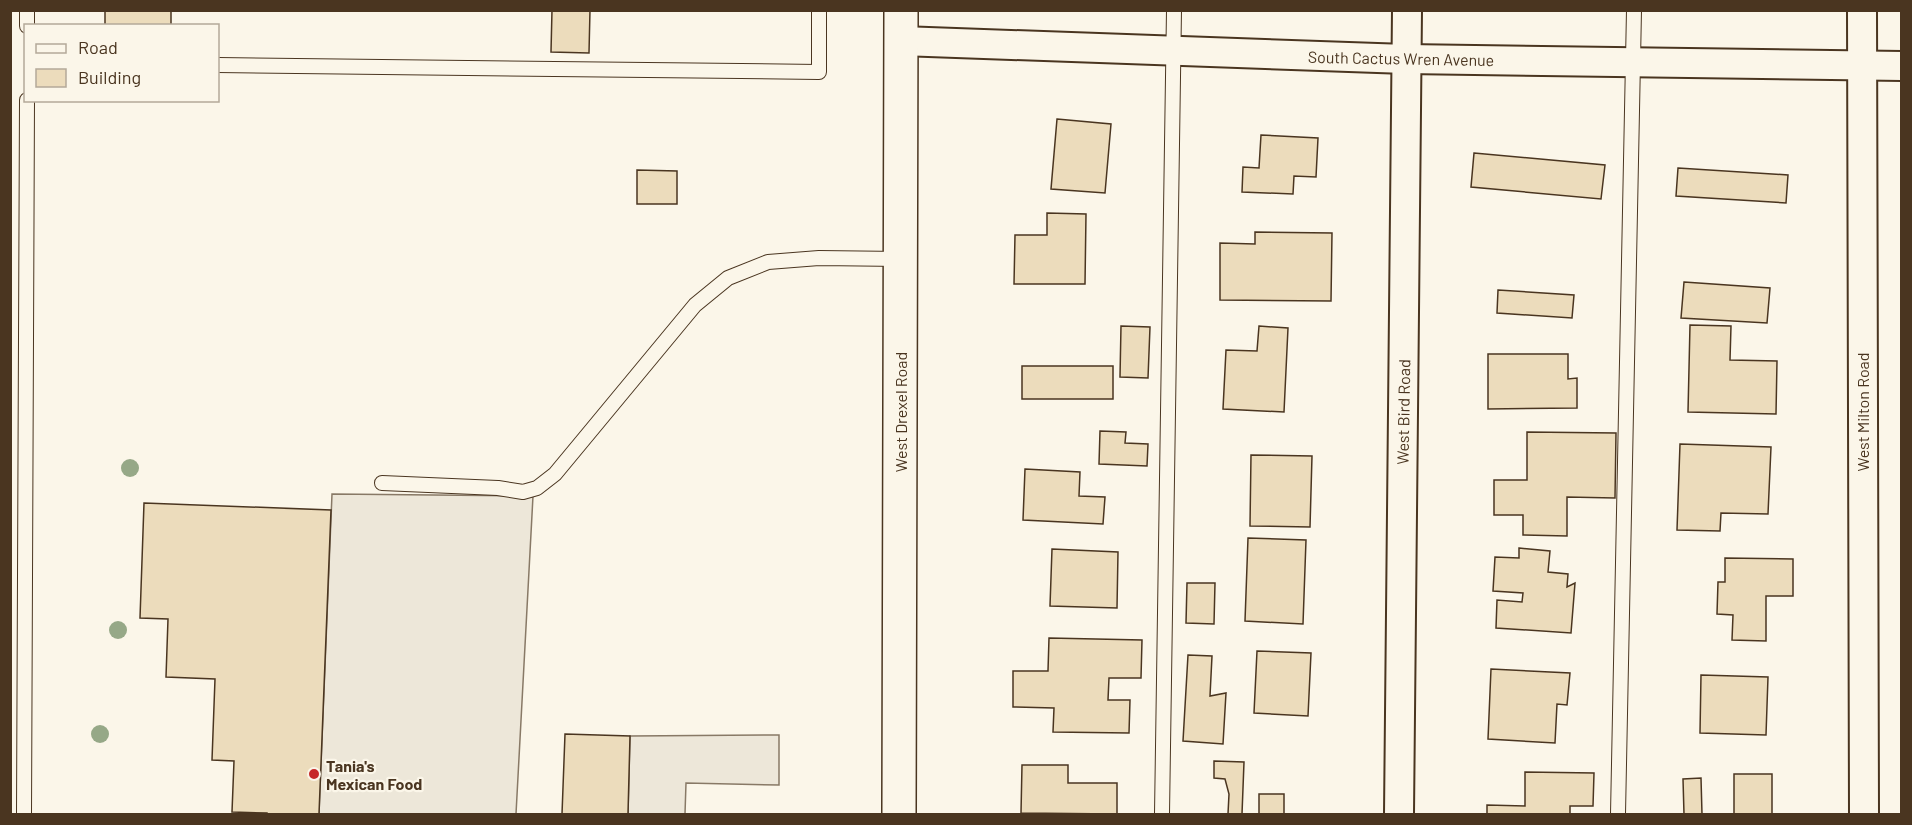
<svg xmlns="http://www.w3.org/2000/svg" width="1912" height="825" font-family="Barlow,sans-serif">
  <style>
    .parking { fill: #ede7d9; stroke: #887966; stroke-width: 1.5 }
    .building { fill: #ecdcbc; stroke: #4a3520; stroke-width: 1.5 }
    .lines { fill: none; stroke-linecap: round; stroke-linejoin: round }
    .service-casing { stroke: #4a3520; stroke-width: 16 }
    .minor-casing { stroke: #4a3520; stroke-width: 32 }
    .tertiary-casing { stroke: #4a3520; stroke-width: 36 }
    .service { stroke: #fbf6e9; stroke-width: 14 }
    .minor { stroke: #fbf6e9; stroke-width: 28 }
    .tertiary { stroke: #fbf6e9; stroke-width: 33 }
    .tree { fill: #96a887 }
    .poi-dot { fill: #c62828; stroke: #fbf6e9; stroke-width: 2 }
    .labels { text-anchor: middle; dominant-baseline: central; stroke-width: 4.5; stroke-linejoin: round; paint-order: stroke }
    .street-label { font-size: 16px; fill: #4a3520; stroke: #fbf6e9 }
    .poi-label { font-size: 16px; font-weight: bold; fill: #4a3520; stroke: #fbf6e9; text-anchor: start }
  </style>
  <rect width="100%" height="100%" fill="#fbf6e9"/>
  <g class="parking">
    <path d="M332 494 533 496 516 814H319Z"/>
    <path d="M779 735V785L686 783 685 814H628L630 736Z"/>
  </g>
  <g class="building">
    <rect x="105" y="10" width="66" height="16"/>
    <path d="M552 10H590L589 53 551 52Z"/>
    <path d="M1057 119 1111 124 1105 193 1051 189Z"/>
    <path d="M1261 135 1318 138 1316 177 1294 176 1293 194 1242 192 1243 167 1259 168Z"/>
    <path d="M1474 153 1605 165 1601 199 1471 187Z"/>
    <path d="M1678 168 1788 175 1786 203 1676 196Z"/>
    <path d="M637 170 677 171V204H637Z"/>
    <path d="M1047 213 1086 214 1085 284H1014L1015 235H1047Z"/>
    <path d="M1255 232 1332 233 1331 301 1220 300V243L1255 244Z"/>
    <path d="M1684 282 1770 288 1767 323 1681 318Z"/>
    <path d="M1498 290 1574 295 1572 318 1497 313Z"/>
    <path d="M1690 325 1731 326 1730 360 1777 361 1776 414 1688 412Z"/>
    <path d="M1121 326 1150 327 1148 378 1120 377Z"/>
    <path d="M1259 326 1288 328 1284 412 1223 409 1226 350 1257 351Z"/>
    <path d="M1488 354H1568V379L1577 378V408L1488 409Z"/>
    <rect x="1022" y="366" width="91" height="33"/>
    <path d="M1100 431 1126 432 1125 443 1148 444 1147 466 1099 464Z"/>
    <path d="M1527 432 1616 433 1615 498 1567 497V536L1523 535V515H1494V480H1527Z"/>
    <path d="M1680 444 1771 447 1768 514 1721 513 1720 531 1677 530Z"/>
    <path d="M1251 455 1312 456 1310 527 1250 526Z"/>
    <path d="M1025 469 1080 472 1079 496 1105 497 1103 524 1023 520Z"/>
    <path d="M144 503 331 510 319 814H267V813L232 812 234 761 212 760 215 679 166 677 168 619 140 618Z"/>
    <path d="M1248 538 1306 540 1303 624 1245 621Z"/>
    <path d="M1519 548 1550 551 1548 572 1568 574 1567 587 1575 583 1571 633 1496 628 1497 600 1522 602 1523 593 1493 591 1495 557 1519 558Z"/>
    <path d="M1052 549 1118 552 1117 608 1050 606Z"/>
    <path d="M1725 558 1793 559V596H1766V641L1732 640 1733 615 1717 614 1718 582H1725Z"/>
    <path d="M1187 583H1215L1214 624 1186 623Z"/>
    <path d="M1049 638 1142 640 1141 678H1109L1108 700H1130L1129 733 1053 732 1054 708 1013 707V671H1048Z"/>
    <path d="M1257 651 1311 653 1308 716 1254 713Z"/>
    <path d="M1188 655 1212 656 1210 696 1226 693 1223 744 1183 741Z"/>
    <path d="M1491 669 1570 673 1567 705 1557 704 1555 743 1488 739Z"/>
    <path d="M1701 675 1768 677 1766 735 1700 733Z"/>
    <path d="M565 734 630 736 628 814H562Z"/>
    <path d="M1214 761 1244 762 1242 814H1228L1229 794 1225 779 1214 778Z"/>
    <path d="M1022 765H1068V783H1117V814L1021 813Z"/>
    <path d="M1525 772 1594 773 1593 806H1570V814H1487V805L1525 806Z"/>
    <rect x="1734" y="774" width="38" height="40"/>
    <path d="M1701 778 1702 814H1684L1683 779Z"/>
    <rect x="1259" y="794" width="25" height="20"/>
  </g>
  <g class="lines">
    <g class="service-casing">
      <g id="service">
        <path d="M27 26V10"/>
        <path d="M218 65 819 72V10"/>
        <path d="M382 483 498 488 523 492 537 488 555 474 695 305 728 278 768 262 819 258 901 259"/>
        <path d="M24 814 27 100"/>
        <path d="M1162 814 1174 10"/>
        <path d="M1618 814 1634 10"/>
      </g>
    </g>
    <g class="minor-casing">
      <g id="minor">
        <path d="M1862 10 1864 814"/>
        <path d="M901 41 1406 59 1902 66"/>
        <path d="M1399 814 1407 10"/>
      </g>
    </g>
    <g class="tertiary-casing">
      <path id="tertiary" d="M899 814 901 10"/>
    </g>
    <use href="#service" class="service"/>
    <use href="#minor" class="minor"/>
    <use href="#tertiary" class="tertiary"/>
  </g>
  <g class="tree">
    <circle cx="130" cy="468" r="9"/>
    <circle cx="118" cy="630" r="9"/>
    <circle cx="100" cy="734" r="9"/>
  </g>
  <circle class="poi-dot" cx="314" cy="774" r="6"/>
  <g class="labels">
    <g class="street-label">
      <text transform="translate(1401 58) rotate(1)">South Cactus Wren Avenue</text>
      <text transform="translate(900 412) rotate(-90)">West Drexel Road</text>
      <text transform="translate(1403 412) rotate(-89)">West Bird Road</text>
      <text transform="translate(1862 412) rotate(-90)">West Milton Road</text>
    </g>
    <g class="poi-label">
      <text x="326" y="765">Tania's<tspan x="326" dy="18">Mexican Food</tspan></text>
    </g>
  </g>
  <rect width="1912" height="825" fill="none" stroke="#4a3520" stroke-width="24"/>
  <rect x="24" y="24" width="195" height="78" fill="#fbf6e9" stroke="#b4a999" stroke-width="1.5"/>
  <rect x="36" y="44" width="30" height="9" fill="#fbf6e9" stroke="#b4a999" stroke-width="1.5"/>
  <text x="78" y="54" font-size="18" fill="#4a3520">Road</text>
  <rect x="36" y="69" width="30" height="18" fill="#ecdcbc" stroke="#b4a999" stroke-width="1.5"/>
  <text x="78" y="84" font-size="18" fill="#4a3520">Building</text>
</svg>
